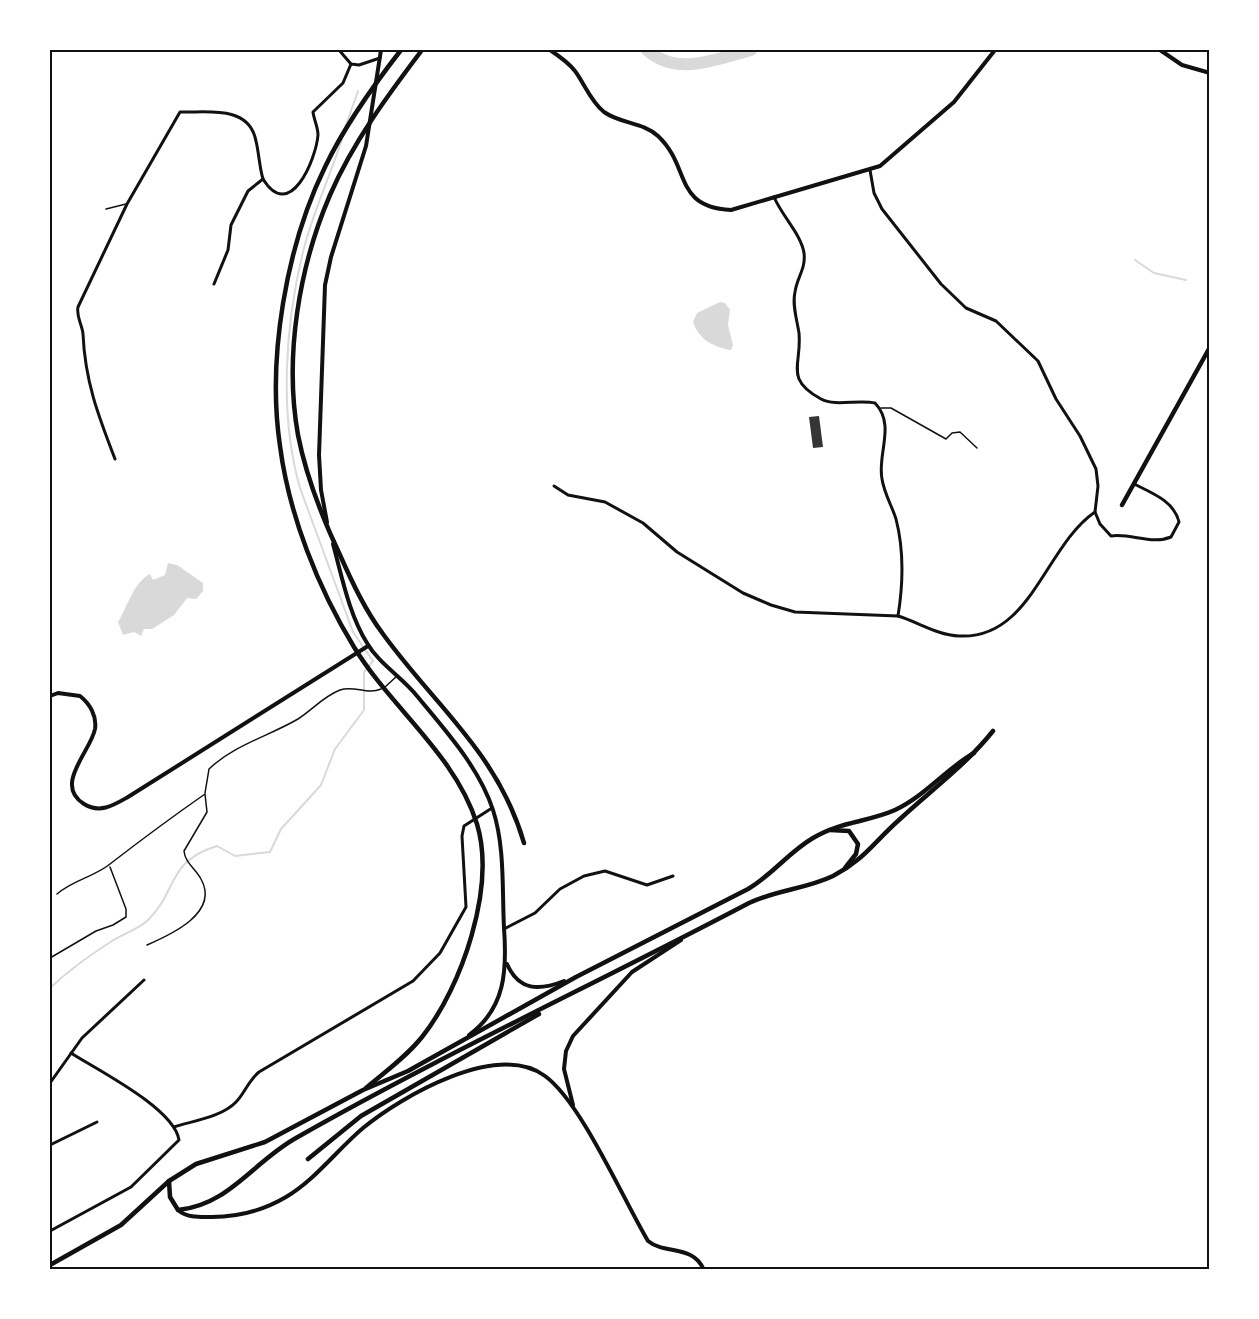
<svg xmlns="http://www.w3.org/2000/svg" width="1259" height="1319" font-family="'Golos Text',sans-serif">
<rect width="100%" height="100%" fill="#fff"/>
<g fill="#d9d9d9">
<path d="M 720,302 L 725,303 L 730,310 L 728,325 L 733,345 L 731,350 C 714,347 699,340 693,322 L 697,313 Z"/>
<path d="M 168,563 L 177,565 L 203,583 L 203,591 L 196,599 L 187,598 L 174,615 L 152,629 L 144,629 L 141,636 L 134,632 L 123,635 L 118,622 C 128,606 133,583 150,574 L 153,580 L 165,575 Z"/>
</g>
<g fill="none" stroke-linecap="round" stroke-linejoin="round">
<g stroke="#d9d9d9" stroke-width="2">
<path d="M 346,125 L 358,91"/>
<path d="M 1135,260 L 1154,273 L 1186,280"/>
<path d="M 50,988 C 69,970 90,955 112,941 C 123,934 139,929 148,920 C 179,889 166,862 217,846 L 235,856 L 270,852 L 281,829 L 321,785 L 335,749 L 364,710 L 364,672 L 373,661 L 353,632 L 300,488 C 279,415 285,325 303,252 C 312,214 330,177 342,139"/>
</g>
<path stroke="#d9d9d9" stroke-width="12" d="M 647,50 C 677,77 717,59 751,50"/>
</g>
<path fill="#353535" d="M 819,416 L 823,447 L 813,448 L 809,417 Z"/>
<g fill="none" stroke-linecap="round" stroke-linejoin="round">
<g stroke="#111" stroke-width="1.5">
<path d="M 106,209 L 126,204"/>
<path d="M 881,408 L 891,408 L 946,439 L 952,433 L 960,432 L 977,448"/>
<path d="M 385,687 L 397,676"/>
<path d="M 205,793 L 209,769 C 234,745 269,736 298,719 C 312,710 324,696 340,690 C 354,685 367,695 381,689"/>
<path d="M 57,894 C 73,880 94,877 110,864 C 141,840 172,817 205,794 L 207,812 L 184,851 C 185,863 196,869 201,879 C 220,913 170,935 147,945"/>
<path d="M 50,958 L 96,931 L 113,925 L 126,917 L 126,909 L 110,867"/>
</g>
<g stroke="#111" stroke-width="3">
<path d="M 339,50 L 351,64 L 359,65 L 380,58"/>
<path d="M 870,170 L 874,193 L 882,209 L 941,284 L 966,308 L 996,321 L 1038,361 L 1056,399 L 1080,436 L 1096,469 L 1098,486 L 1095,512 L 1100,524 L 1111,536 C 1131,533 1152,545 1171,537 L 1179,522 C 1174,501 1152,493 1134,484"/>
<path d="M 263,179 C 290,223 316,159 318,135 C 318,127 314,120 313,112 L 343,83 L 351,64"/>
<path d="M 774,197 C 782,216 801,234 804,253 C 806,269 797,277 795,292 C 792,305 797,320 799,333 C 802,365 784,379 821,399 C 836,407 858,399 875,403 C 896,425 877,454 882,479 C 884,493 892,506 896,519 C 904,550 903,585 898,616 C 918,622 937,635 959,636 C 1031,640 1045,546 1095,512"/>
<path d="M 115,459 C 98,415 85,381 83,334 C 82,324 76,317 78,307 L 127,204 L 180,112 C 206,113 246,105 255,137 C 259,151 259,166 263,179 L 248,191 L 231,225 L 228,250 L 214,284"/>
<path d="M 554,486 L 568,495 L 605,502 L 643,523 L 677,552 L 743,593 L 771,605 L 795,612 L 898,616"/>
<path d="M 504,929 L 535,913 L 560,889 L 584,876 L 605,871 L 647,885 L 673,876"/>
<path d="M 50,1083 L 82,1038 L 144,980"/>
<path d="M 174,1127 C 192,1121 222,1117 236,1102 C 245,1093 248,1081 259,1072 L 413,981 L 440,953 L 466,907 L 462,836 L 464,826 L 492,808"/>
<path d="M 50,1145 L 97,1122"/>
<path d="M 50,1231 L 131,1187 L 179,1140 C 174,1108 97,1070 71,1053"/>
</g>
<g stroke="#111" stroke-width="4">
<path d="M 550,50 C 559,56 568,62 575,71 C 584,83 591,102 604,112 C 621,124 643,122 658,136 C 691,167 673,207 731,210 L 880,166 L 954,102 L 995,50"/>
<path d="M 1160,50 L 1182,65 L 1210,73"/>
<path d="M 50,696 L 58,693 L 80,696 C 90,704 97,716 95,729 C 91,751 53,785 84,804 C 100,814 114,805 128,797 L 368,646"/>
<path d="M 573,1105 L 564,1069 L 566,1051 L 573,1036 L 632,972 L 681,940"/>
<path d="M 178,1210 C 187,1218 200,1217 212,1217 C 237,1217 264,1210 286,1197 C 316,1179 337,1150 363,1128 C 402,1096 497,1041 545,1076 C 581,1102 623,1199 648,1241 C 665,1255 693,1244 704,1270"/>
</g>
<g stroke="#111" stroke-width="4">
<path d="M 327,522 L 321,490 L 319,455 L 325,285 L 331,257 L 366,146 L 381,50"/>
<path d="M 333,544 C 342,577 349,614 367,643 C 379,664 402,677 417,696 C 445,730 479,767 493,810 C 505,847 502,889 504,928 C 507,969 506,1008 469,1035"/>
<path d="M 507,964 C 519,991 539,991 564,981"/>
</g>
<g stroke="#111" stroke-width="4.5">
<path d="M 422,50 C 388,95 353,142 330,195 C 299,267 284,357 298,435 C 306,476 322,517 340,555 C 352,582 365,610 383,634 C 435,706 498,753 524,843"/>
<path d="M 366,1088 C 385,1072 406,1057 422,1037 C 462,987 496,887 477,824 C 455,754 391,708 354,647 C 318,588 289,515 280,446 C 267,358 286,247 325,167 C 345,125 373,86 401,50"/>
</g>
<g stroke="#111" stroke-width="4.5">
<path d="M 1122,505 L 1210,347"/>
<path d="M 830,830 L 849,831 L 858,844 L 856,854 L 845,868"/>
<path d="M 308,1159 L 361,1116 L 539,1014"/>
<path d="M 169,1181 L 170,1197 L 178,1210 C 229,1205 253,1162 296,1138 C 444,1054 599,982 749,903 C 776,890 806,889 833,876 C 864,860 874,842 899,820 C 931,790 965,766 993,731"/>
<path d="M 50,1265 L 121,1225 L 169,1181 L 196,1164 L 265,1142 L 363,1090 L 408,1071 L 576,977 L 748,889 C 772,875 789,852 813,838 C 839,822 868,822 895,810 C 925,796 946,769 974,753"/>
</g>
</g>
<rect width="1259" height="1319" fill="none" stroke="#ffffff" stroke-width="102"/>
<rect x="51" y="51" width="1157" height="1217" fill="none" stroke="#111" stroke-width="2"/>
</svg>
